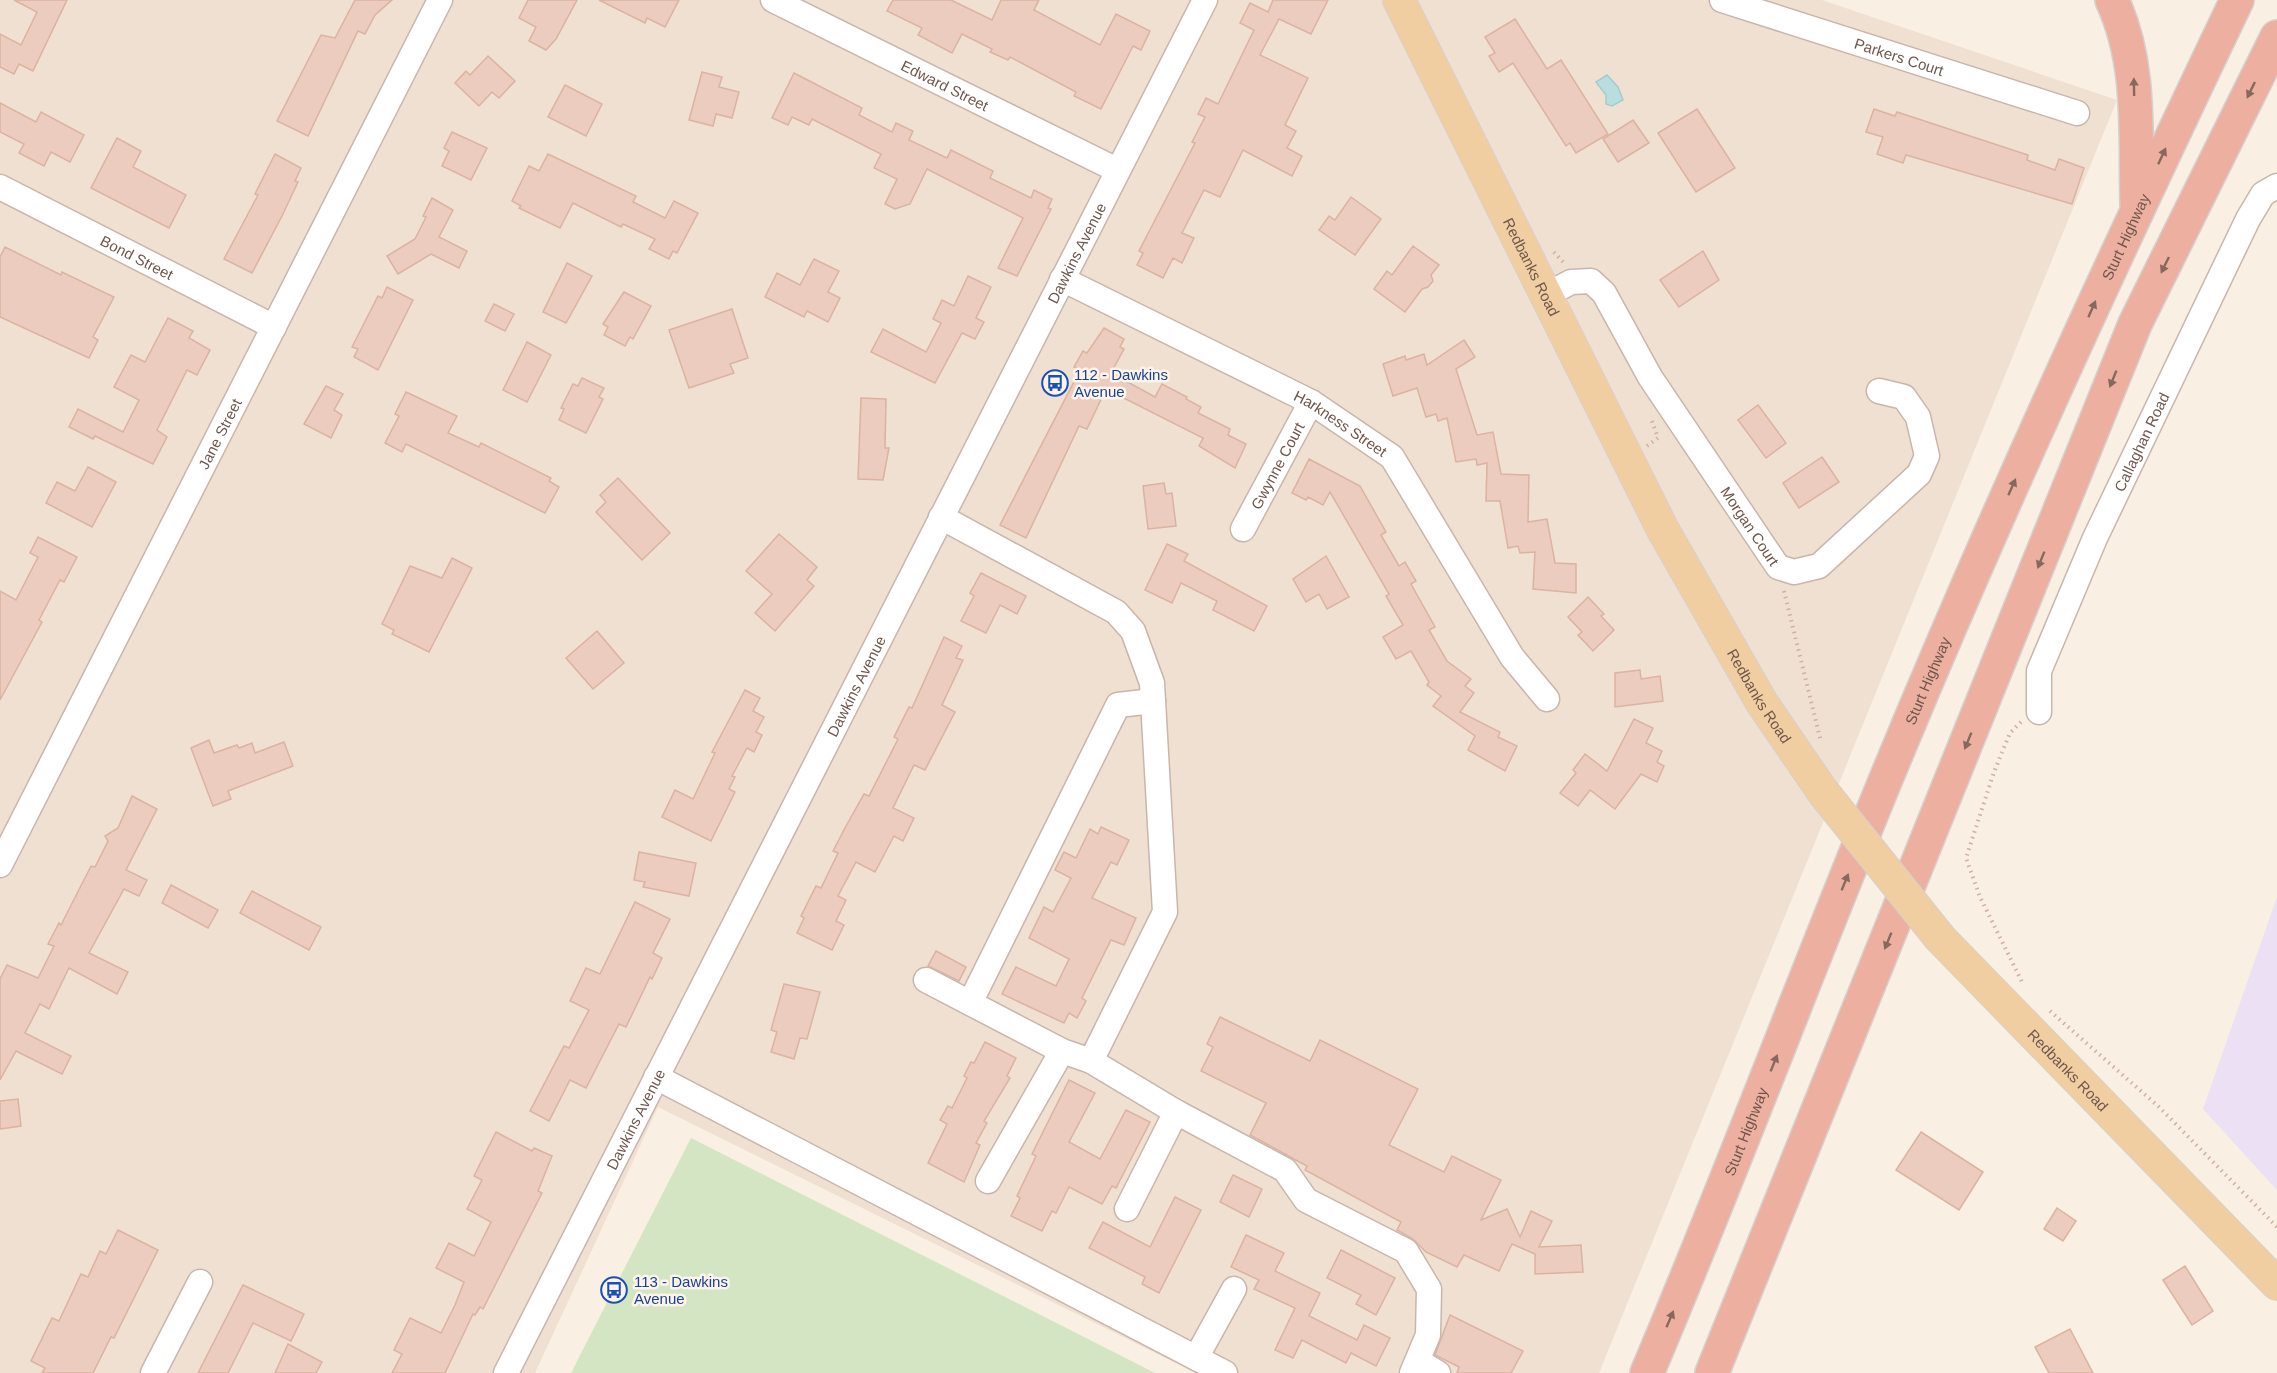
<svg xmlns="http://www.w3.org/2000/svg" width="2277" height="1373" font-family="Arial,sans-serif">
<rect width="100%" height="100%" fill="#f9efe3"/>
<path fill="#f0e0d2" d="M 0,0 L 1822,0 L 2117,100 L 1599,1373 L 1196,1373 L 658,1107 L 535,1373 L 0,1373 Z"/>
<path fill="#ece0f5" d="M 2277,897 L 2277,1190 L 2203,1109 Z"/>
<path fill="#d3e5c3" d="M 691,1138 L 1155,1373 L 1156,1373 L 571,1373 Z"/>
<path fill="#badde0" stroke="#a1cdd1" stroke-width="1.5" d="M 1607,75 L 1618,87 L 1623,100 L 1612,106 L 1606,104 L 1606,95 L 1596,82 Z"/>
<g fill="#ebccbe" stroke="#dcb2a0" stroke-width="1.5">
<path d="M 14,0 L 67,0 L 33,71 L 19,64 L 14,74 L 0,67 L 0,34 L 21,45 L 37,12 Z"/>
<path d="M 355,0 L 392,0 L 375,15 L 365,34 L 358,31 L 308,136 L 277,121 L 321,35 L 335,38 Z"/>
<path d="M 528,0 L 577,0 L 556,39 L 546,50 L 529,41 L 536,27 L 519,18 Z"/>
<path d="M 599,0 L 679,0 L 665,27 L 647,18 L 645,23 Z"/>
<path d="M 893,0 L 951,0 L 992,20 L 1001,0 L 1039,0 L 1034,10 L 1100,45 L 1116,14 L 1150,31 L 1141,50 L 1133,46 L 1101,109 L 1074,96 L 1076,92 L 1010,57 L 1008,60 L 990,52 L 992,49 L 962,34 L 952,53 L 918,35 L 922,28 L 887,11 Z"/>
<path d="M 1273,0 L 1328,0 L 1311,34 L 1279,19 L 1260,55 L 1308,78 L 1285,125 L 1296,131 L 1287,148 L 1302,156 L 1292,176 L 1243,150 L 1220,197 L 1204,190 L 1182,233 L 1194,238 L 1182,263 L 1173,258 L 1163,278 L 1137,265 L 1143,253 L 1139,251 L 1195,143 L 1192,142 L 1205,117 L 1198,114 L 1206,98 L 1218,104 L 1254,30 L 1240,23 L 1250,3 L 1268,12 Z"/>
<path d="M 1515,19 L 1547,69 L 1561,60 L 1608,134 L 1576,153 L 1570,143 L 1566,146 L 1513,63 L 1499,72 L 1489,56 L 1495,53 L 1485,37 Z"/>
<path d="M 488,56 L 515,81 L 499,98 L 492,92 L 479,106 L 455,83 L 466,71 L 470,75 Z"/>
<path d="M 702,72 L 722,77 L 719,87 L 739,92 L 732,118 L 716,114 L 713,126 L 689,120 Z"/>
<path d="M 794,73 L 862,108 L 859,115 L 892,132 L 896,123 L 913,131 L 909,140 L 947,158 L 951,150 L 993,171 L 990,178 L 1031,198 L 1034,190 L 1052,199 L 1048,208 L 1051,209 L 1017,276 L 998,268 L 1023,218 L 927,169 L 910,204 L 895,209 L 885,204 L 897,179 L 874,168 L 881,154 L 812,119 L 809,125 L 792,117 L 788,125 L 772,118 Z"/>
<path d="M 565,85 L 602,104 L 586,136 L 548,117 Z"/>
<path d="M 0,103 L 36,122 L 41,112 L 84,135 L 70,162 L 51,152 L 44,166 L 19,153 L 24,144 L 0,132 Z"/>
<path d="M 1697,109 L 1735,168 L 1696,192 L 1658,133 Z"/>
<path d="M 1874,109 L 1895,116 L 1897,112 L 2028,155 L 2027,160 L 2055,170 L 2059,159 L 2084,168 L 2072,204 L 1906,155 L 1903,163 L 1877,154 L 1883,137 L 1866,132 Z"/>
<path d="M 1633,120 L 1649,143 L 1618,162 L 1603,139 Z"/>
<path d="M 452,132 L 487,148 L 471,180 L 442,166 L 449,151 L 444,148 Z"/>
<path d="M 117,138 L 141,151 L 133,167 L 186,195 L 169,228 L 91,188 Z"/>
<path d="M 275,154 L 301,168 L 295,181 L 298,182 L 282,216 L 252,273 L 224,259 L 258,195 L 255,194 Z"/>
<path d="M 548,154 L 636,196 L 633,202 L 665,218 L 674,201 L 698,213 L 677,253 L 673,251 L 669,259 L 649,249 L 655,239 L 623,224 L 621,227 L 573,203 L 560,228 L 519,208 L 521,206 L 512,201 L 529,166 L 539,171 Z"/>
<path d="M 1351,197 L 1381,219 L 1355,255 L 1319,230 L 1329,216 L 1335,220 Z"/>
<path d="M 432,198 L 453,210 L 439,237 L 467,251 L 459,268 L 431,254 L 398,274 L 387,256 L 415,239 L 426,217 L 423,216 Z"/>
<path d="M 1413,246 L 1439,265 L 1431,275 L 1433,281 L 1428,287 L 1422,289 L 1405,312 L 1374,289 L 1387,271 L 1392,275 Z"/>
<path d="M 5,247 L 61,275 L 62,272 L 114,297 L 93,337 L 98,340 L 89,358 L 0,317 L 0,257 Z"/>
<path d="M 1703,251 L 1719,280 L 1679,307 L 1660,280 Z"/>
<path d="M 814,259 L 839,271 L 828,292 L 840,298 L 828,322 L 807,311 L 804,317 L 765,297 L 777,273 L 800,285 Z"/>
<path d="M 567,263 L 592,276 L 566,323 L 543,312 Z"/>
<path d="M 968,276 L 991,287 L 976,318 L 984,322 L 975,339 L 962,333 L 935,383 L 871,352 L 883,329 L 926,352 L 941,323 L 933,319 L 942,300 L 954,306 Z"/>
<path d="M 387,287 L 413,300 L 378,370 L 354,357 L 358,349 L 352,347 L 378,296 L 382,298 Z"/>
<path d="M 624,292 L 651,306 L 633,339 L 630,337 L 625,346 L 604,335 L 608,327 L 603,324 Z"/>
<path d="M 494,304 L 514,314 L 505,331 L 485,321 Z"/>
<path d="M 732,309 L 748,358 L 730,364 L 734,373 L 689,388 L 669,330 Z"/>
<path d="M 168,318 L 193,331 L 189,338 L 210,350 L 197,375 L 187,370 L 157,430 L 167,437 L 153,464 L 95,436 L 93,439 L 69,427 L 78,409 L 123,432 L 139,400 L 114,387 L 131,355 L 145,362 Z"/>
<path d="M 1104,328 L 1124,339 L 1120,347 L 1124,349 L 1111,373 L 1155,397 L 1162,384 L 1187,397 L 1186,399 L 1201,407 L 1198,413 L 1230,429 L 1228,435 L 1246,444 L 1235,468 L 1199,446 L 1203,438 L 1106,389 L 1087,429 L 1079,426 L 1026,538 L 1000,525 L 1080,370 L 1074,367 L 1083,351 L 1087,353 Z"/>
<path d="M 1464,340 L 1475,357 L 1456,369 L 1477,435 L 1493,432 L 1501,474 L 1529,475 L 1528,522 L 1547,519 L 1555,563 L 1576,564 L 1576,593 L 1533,589 L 1535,552 L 1520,553 L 1518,546 L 1508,548 L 1500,501 L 1486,501 L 1487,463 L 1477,465 L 1476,459 L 1456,462 L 1447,418 L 1438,421 L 1436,414 L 1426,417 L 1417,388 L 1393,396 L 1383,364 L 1405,356 L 1406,360 L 1424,354 L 1427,365 Z"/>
<path d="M 527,342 L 551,355 L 527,402 L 503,390 Z"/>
<path d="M 582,378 L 604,388 L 599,397 L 603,399 L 586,433 L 559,420 L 564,409 L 561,408 L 573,384 L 578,386 Z"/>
<path d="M 326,386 L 343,394 L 334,410 L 342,415 L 331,438 L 304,424 Z"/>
<path d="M 406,392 L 457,416 L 448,433 L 479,447 L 481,443 L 551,478 L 549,481 L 559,487 L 545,513 L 406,444 L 402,452 L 385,443 L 399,416 L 395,414 Z"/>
<path d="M 861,398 L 886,399 L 885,448 L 889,448 L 883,480 L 858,479 Z"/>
<path d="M 1758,405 L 1786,443 L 1766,458 L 1738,420 Z"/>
<path d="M 1822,457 L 1839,482 L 1799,508 L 1783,483 Z"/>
<path d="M 1309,459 L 1360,486 L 1386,532 L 1381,535 L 1399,566 L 1405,562 L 1416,581 L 1411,584 L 1435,627 L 1429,630 L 1447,661 L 1471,679 L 1465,686 L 1474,693 L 1460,712 L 1500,732 L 1498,737 L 1517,746 L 1505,771 L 1468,750 L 1475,736 L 1433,706 L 1441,696 L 1427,685 L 1429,682 L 1411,651 L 1396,659 L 1383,637 L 1403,625 L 1386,596 L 1389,594 L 1330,492 L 1323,505 L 1308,497 L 1306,500 L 1292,493 Z"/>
<path d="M 88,467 L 116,482 L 92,527 L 46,503 L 57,482 L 75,491 Z"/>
<path d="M 618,478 L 670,533 L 642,560 L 596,512 L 606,502 L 600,495 Z"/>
<path d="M 1164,483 L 1166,494 L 1172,493 L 1176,526 L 1148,529 L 1143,486 Z"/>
<path d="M 779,534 L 817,567 L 807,580 L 814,586 L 775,631 L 755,613 L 772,594 L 746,571 Z"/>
<path d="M 38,537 L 77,557 L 64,582 L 60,580 L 39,620 L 42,622 L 0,700 L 0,591 L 16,600 L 38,557 L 30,553 Z"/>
<path d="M 1167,544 L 1188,554 L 1184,561 L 1267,606 L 1254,631 L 1213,610 L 1217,601 L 1181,583 L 1172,603 L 1145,590 Z"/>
<path d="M 1326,556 L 1349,597 L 1327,609 L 1319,594 L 1306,602 L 1293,579 Z"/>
<path d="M 452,558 L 472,568 L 429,652 L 392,634 L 394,630 L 382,624 L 410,566 L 442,578 Z"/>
<path d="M 981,573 L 1026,596 L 1017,614 L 1000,605 L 986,633 L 961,621 L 974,596 L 970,593 Z"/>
<path d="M 1588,597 L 1604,614 L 1601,616 L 1614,630 L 1593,651 L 1578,635 L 1582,632 L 1568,617 Z"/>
<path d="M 597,631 L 624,663 L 593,689 L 566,658 Z"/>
<path d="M 944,637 L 962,646 L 956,658 L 963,660 L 942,705 L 955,712 L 925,770 L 914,765 L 893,808 L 914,818 L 903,841 L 894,836 L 875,872 L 856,862 L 838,896 L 846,900 L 836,921 L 844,925 L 832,950 L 797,933 L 804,918 L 801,916 L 816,886 L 821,888 L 838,853 L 833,851 L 846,826 L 864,794 L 869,796 L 898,739 L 894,737 L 909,707 L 912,708 Z"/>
<path d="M 1640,670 L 1641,679 L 1660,676 L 1663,701 L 1615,707 L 1615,673 Z"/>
<path d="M 745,690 L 760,698 L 753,711 L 764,717 L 756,732 L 762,735 L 754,752 L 747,748 L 732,776 L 735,777 L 729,789 L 735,792 L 711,841 L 662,817 L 675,790 L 693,799 L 715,753 L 712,752 Z"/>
<path d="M 1634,719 L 1653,728 L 1646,743 L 1662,751 L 1657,762 L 1664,766 L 1657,782 L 1641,774 L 1615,809 L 1590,790 L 1578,806 L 1560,793 L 1576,773 L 1573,770 L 1585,754 L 1607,771 Z"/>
<path d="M 209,740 L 214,753 L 237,745 L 239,748 L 252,743 L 255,753 L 284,742 L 293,766 L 228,791 L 231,799 L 213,806 L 191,748 Z"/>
<path d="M 132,796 L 157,809 L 126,870 L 147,880 L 139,896 L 124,889 L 89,953 L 128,972 L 117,994 L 69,968 L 49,1009 L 40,1004 L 25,1033 L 71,1056 L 62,1074 L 16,1051 L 0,1080 L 0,979 L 7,965 L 38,978 L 54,946 L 48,944 L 59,923 L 61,925 L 91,866 L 95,867 L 108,841 L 105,836 L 118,828 Z"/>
<path d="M 1101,827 L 1129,840 L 1117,865 L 1111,862 L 1092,898 L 1136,918 L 1124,945 L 1111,940 L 1082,998 L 1086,1001 L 1077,1018 L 1069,1013 L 1064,1023 L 1002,994 L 1016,967 L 1056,986 L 1069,959 L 1029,938 L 1044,907 L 1053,912 L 1071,878 L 1055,870 L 1064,852 L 1076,858 L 1090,829 L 1098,834 Z"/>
<path d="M 639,852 L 696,863 L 689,896 L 643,887 L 645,882 L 634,880 Z"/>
<path d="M 171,885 L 218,910 L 208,928 L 162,903 Z"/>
<path d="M 252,891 L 321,927 L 309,950 L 240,913 Z"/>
<path d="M 635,902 L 670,919 L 653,953 L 662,958 L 652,979 L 650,977 L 626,1027 L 619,1024 L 586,1088 L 570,1080 L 549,1121 L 530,1111 L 564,1046 L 569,1048 L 589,1010 L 570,1001 L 586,968 L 600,974 Z"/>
<path d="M 936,951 L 966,967 L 959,981 L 928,966 Z"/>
<path d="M 784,984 L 820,992 L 807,1039 L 800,1038 L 794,1059 L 771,1052 L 777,1032 L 771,1030 Z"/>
<path d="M 1220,1017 L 1310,1061 L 1320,1040 L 1418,1089 L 1389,1145 L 1444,1172 L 1452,1156 L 1501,1180 L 1481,1220 L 1507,1209 L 1520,1237 L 1531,1211 L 1552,1221 L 1539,1247 L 1581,1245 L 1583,1272 L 1535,1274 L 1535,1254 L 1512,1244 L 1499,1271 L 1464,1255 L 1457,1267 L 1426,1252 L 1413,1239 L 1397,1230 L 1401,1222 L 1305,1170 L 1307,1166 L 1250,1135 L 1266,1103 L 1201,1071 L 1213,1047 L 1207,1044 Z"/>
<path d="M 985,1042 L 1016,1058 L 1007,1076 L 1010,1078 L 984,1121 L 987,1123 L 976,1143 L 980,1145 L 964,1182 L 928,1163 L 947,1124 L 940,1120 L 948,1106 L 952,1108 L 967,1078 L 964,1076 L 971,1062 L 974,1063 Z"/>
<path d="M 1069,1080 L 1095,1093 L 1069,1142 L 1100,1159 L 1126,1110 L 1150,1122 L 1116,1188 L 1112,1186 L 1102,1204 L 1069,1187 L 1056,1213 L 1052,1211 L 1042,1231 L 1011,1216 L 1020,1198 L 1017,1196 L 1036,1156 L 1032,1154 Z"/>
<path d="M 18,1099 L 21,1126 L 0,1129 L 0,1101 Z"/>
<path d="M 496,1132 L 532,1151 L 534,1148 L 552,1156 L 538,1191 L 542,1193 L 483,1309 L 480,1307 L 475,1315 L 473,1314 L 445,1373 L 392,1373 L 402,1354 L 394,1350 L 410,1318 L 441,1333 L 455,1305 L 464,1282 L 436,1268 L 449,1243 L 474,1256 L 491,1222 L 467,1209 L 482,1180 L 474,1176 Z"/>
<path d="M 1921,1132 L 1983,1172 L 1959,1210 L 1896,1170 Z"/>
<path d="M 1233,1175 L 1262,1189 L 1249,1217 L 1220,1202 Z"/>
<path d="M 1175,1197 L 1201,1210 L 1159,1293 L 1142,1284 L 1145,1277 L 1089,1248 L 1103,1222 L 1150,1247 Z"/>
<path d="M 2057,1208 L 2076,1221 L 2063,1241 L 2044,1229 Z"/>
<path d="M 118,1230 L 158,1250 L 114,1338 L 111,1337 L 93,1373 L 42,1373 L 45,1368 L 31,1361 L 52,1318 L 59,1321 L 81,1274 L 88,1277 L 100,1251 L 106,1254 Z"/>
<path d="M 1246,1235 L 1284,1253 L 1275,1271 L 1320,1293 L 1309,1316 L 1357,1340 L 1364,1325 L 1390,1338 L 1376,1366 L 1351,1353 L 1346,1363 L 1302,1340 L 1293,1358 L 1275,1350 L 1295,1308 L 1254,1289 L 1259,1280 L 1231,1267 Z"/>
<path d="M 1341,1250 L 1395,1278 L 1376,1315 L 1356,1304 L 1361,1295 L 1327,1278 Z"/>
<path d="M 2185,1266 L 2213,1311 L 2192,1325 L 2163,1280 Z"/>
<path d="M 243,1285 L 304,1314 L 291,1341 L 253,1323 L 228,1373 L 198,1373 Z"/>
<path d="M 1450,1315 L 1523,1351 L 1511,1373 L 1457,1373 L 1459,1367 L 1435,1355 Z"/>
<path d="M 2070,1329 L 2093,1373 L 2049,1373 L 2035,1347 Z"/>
<path d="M 288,1344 L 322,1362 L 316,1373 L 275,1373 Z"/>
</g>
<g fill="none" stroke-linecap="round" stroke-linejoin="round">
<g stroke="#c8b6ab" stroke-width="27">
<g id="minor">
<path id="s1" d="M 773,0 L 1117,170"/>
<path id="s2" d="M 1722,0 L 2077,113"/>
<path id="s3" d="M 0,187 L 274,327"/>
<path id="s4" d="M 1062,279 L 1311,402 L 1392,457 L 1512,657 L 1547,699"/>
<path id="s5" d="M 1548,294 L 1571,282 L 1591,281 L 1604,293 L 1650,377 L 1778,567 L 1794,572 L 1819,566 L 1919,474 L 1927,456 L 1918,417 L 1904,397 L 1879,391"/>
<path d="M 941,517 L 1116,612 L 1133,631 L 1152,683 L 1165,912 L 1091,1061"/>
<path id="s6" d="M 1243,529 L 1311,402"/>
<path id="s7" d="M 2039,712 L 2039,671 L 2095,538 L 2248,219 L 2263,194 L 2277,186"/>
<path id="s8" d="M 0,865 L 440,0"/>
<path d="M 926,980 L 1062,1051 L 1091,1061 L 1176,1112 L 1285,1170 L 1306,1200 L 1406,1251 L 1429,1289 L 1428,1335 L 1412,1373"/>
<path d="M 970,1003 L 1118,705 L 1153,701"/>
<path d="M 656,1077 L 1225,1373"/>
<path d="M 988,1181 L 1062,1051"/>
<path d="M 1127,1209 L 1176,1112"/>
<path d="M 1196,1358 L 1234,1289"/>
<path d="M 1418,1361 L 1438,1373"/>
<path d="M 153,1373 L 200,1282"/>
<path id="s9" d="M 506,1373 L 1205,0"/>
</g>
</g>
<g stroke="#d6d0cd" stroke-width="34">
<g id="major">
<path id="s10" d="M 1399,0 L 1663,530 L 1762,703 L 1823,792"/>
<path id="s11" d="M 1940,938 L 2277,1284"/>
</g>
</g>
<g stroke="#d6d0cd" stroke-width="36">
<g id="highway">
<path d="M 2112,0 C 2142,64 2135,135 2137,204"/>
<path id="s12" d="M 1647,1373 C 1731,1175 1806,973 1888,774 C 1996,512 2115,255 2237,0"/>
<path d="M 1712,1373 L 2135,324 L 2277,37"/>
</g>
</g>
<g stroke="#d0b0a1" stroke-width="4" stroke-dasharray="1.5 4.5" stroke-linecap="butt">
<path d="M 1554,252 L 1563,262"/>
<path d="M 1647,446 L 1658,438 L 1652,421"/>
<path d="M 1784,591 L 1821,742"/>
<path d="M 2021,722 L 2010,733 L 1994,772 L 1966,858 L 1980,897 L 2023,984"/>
<path d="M 2050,1011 L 2159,1107 L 2277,1227"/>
</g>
<use href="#minor" stroke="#fff" stroke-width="24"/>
<use href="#major" stroke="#f1cea2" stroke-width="32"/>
<use href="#highway" stroke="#edafa0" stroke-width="33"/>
<g stroke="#d6d0cd" stroke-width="34" stroke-linecap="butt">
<path id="major-bridge" d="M 1823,792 L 1940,938"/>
</g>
<use href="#major-bridge" stroke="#f1cea2" stroke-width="32"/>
</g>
<defs><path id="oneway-solid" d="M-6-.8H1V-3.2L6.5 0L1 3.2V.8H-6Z" transform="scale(1.5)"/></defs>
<g fill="#87685d">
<use href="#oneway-solid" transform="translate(2134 87) rotate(-91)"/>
<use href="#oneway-solid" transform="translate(2251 90) rotate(116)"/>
<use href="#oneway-solid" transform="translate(2162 156) rotate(-65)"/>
<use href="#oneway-solid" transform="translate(2165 265) rotate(116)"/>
<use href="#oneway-solid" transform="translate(2092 309) rotate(-66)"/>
<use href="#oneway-solid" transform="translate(2113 379) rotate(112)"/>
<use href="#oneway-solid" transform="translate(2012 487) rotate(-66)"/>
<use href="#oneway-solid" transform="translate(2041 560) rotate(112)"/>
<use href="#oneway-solid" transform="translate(1968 741) rotate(112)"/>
<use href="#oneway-solid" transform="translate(1845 882) rotate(-68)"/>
<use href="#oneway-solid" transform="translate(1888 941) rotate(112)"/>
<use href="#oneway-solid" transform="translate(1774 1063) rotate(-68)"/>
<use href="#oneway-solid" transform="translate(1670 1319) rotate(-67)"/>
</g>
<defs>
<g id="bus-ring" transform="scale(1.35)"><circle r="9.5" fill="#fdf3e8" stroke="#1a4fb4" stroke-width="1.5"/><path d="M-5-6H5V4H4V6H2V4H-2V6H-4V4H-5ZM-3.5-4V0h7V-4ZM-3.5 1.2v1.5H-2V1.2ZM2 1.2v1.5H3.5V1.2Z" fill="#1a4fb4"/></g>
</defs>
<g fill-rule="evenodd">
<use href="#bus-ring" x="1055" y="383"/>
<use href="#bus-ring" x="614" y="1290"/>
</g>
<g text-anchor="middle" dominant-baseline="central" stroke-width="5" stroke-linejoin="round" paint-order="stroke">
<g font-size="15" fill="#6e564c" stroke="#fdf3e8">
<text stroke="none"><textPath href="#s2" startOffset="186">Parkers Court</textPath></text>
<text stroke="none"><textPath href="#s1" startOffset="192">Edward Street</textPath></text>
<text stroke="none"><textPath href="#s12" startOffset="1233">Sturt Highway</textPath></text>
<text stroke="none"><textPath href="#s9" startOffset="1257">Dawkins Avenue</textPath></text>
<text stroke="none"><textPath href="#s3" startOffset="154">Bond Street</textPath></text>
<text stroke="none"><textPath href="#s10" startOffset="298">Redbanks Road</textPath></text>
<text stroke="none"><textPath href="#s4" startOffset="314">Harkness Street</textPath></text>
<text stroke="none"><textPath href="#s8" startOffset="484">Jane Street</textPath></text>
<text stroke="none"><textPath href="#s7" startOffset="292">Callaghan Road</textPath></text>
<text stroke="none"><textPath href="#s6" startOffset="72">Gwynne Court</textPath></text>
<text stroke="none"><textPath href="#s5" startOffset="339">Morgan Court</textPath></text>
<text stroke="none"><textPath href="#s12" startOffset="747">Sturt Highway</textPath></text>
<text stroke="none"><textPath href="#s9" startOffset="771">Dawkins Avenue</textPath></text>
<text stroke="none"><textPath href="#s10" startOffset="784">Redbanks Road</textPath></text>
<text stroke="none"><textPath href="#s11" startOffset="184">Redbanks Road</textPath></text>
<text stroke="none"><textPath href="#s9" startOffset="285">Dawkins Avenue</textPath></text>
<text stroke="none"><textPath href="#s12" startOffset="261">Sturt Highway</textPath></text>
</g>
<g font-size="15" fill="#164399" stroke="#fdf3e8" text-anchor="start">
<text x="1074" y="374">112 - Dawkins<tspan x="1074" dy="17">Avenue</tspan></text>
<text x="634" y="1281">113 - Dawkins<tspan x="634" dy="17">Avenue</tspan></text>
</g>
</g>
</svg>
